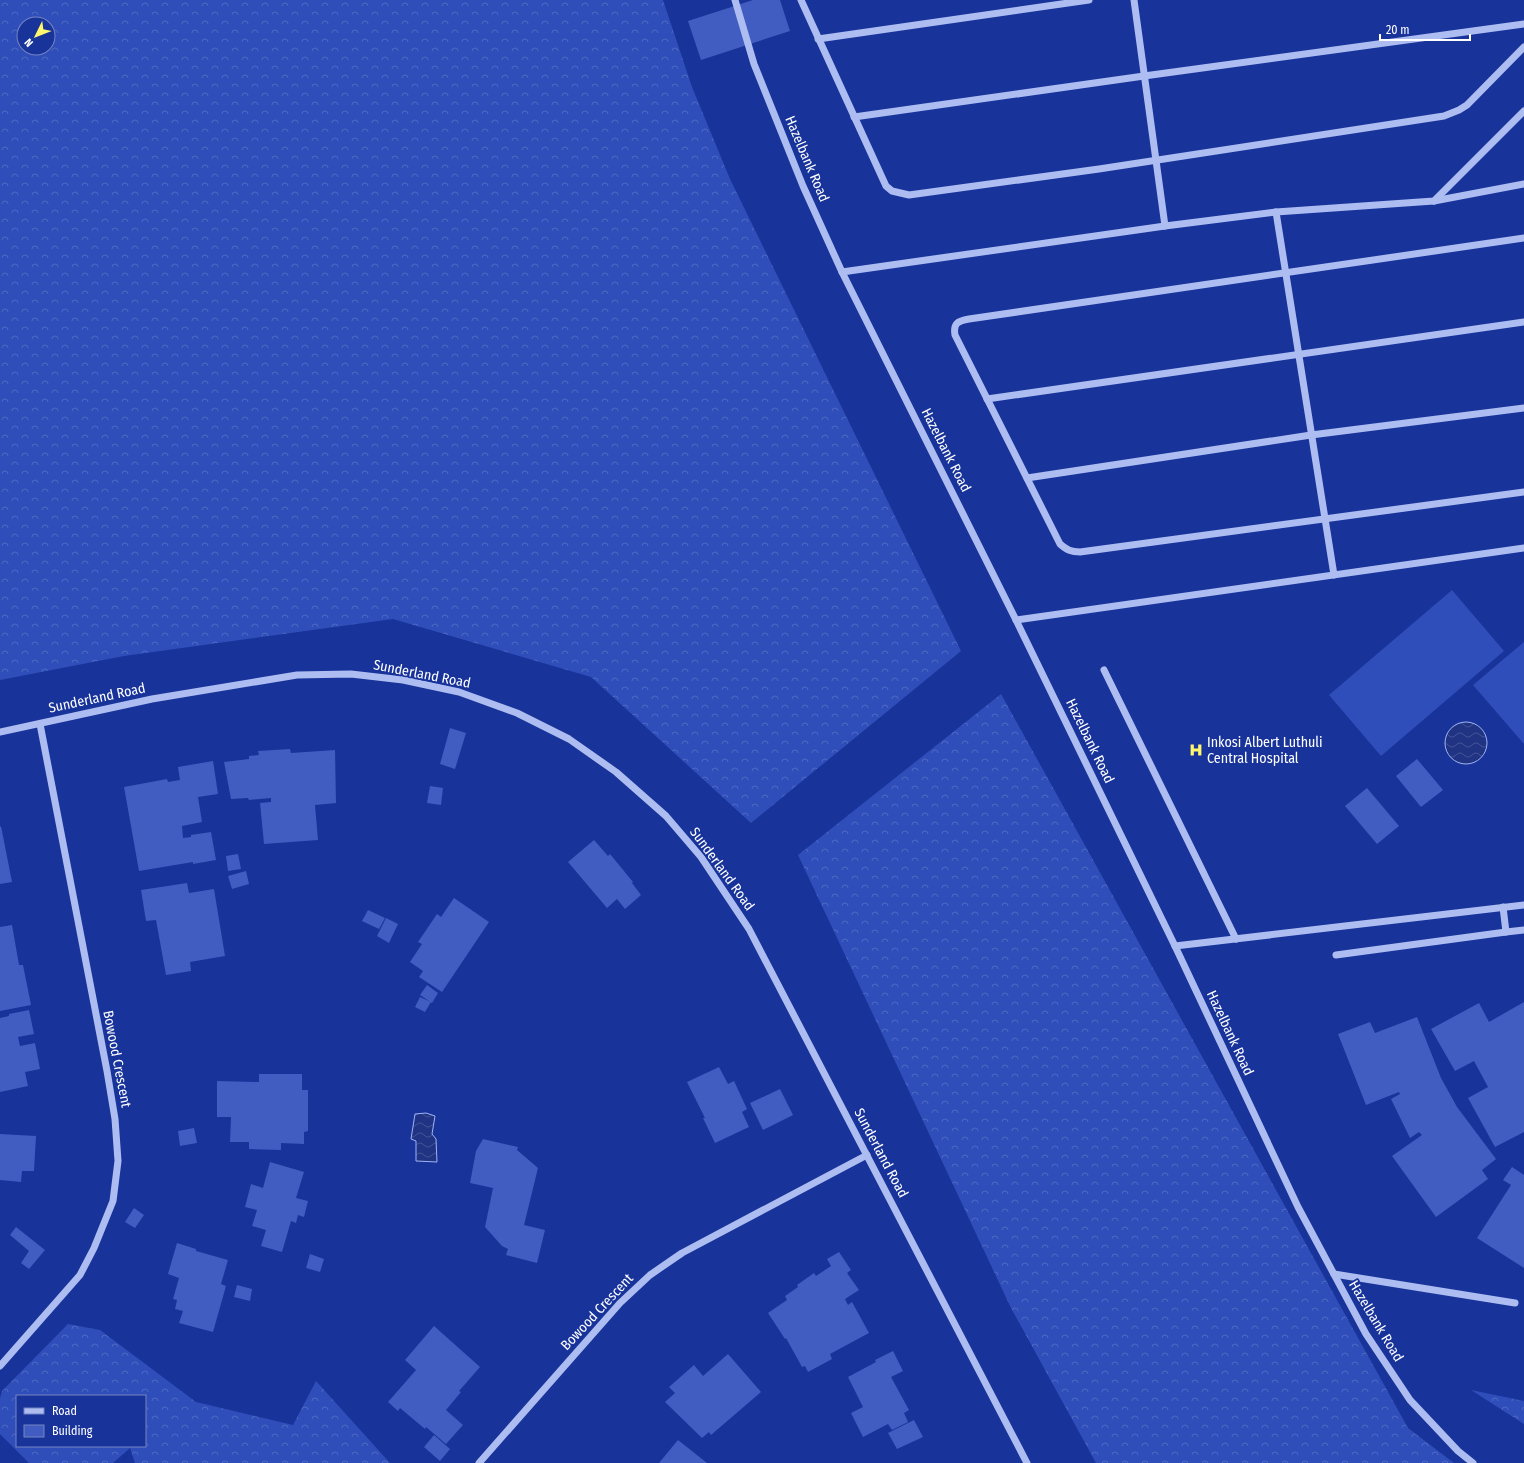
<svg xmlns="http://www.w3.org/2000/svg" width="1524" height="1463" font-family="'Fira Sans Condensed',sans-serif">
<defs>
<pattern id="forest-crowns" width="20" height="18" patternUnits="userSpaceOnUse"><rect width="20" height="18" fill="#2f4eb9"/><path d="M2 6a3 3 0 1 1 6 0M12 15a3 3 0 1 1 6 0" fill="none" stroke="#4e69c4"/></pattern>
<pattern id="water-waves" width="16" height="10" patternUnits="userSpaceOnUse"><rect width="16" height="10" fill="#213484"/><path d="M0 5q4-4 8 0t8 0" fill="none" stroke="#425296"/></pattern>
</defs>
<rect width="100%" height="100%" fill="#18339a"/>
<g fill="url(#forest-crowns)" fill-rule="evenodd">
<path d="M 0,0 L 663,0 L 692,87 L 730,179 L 961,651 L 751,823 L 591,677 L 393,619 L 124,656 L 0,680 ZM 24,24 L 48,24 L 48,48 L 24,48 Z"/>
<path d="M 1001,694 L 1408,1428 L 1454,1463 L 1096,1463 L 1011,1308 L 798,855 Z"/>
<path d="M 68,1324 L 100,1330 L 196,1402 L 293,1425 L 316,1381 L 390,1463 L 135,1463 L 130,1448 L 113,1463 L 29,1463 L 0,1434 L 0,1398 L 2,1391 ZM 17,1396 L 145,1396 L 145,1446 L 17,1446 Z"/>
<path d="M 1471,1390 L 1524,1401 L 1524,1424 Z"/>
</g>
<g fill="#2f4eb9">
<path d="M 1452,590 L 1504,651 L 1381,756 L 1329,695 Z"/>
<path d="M 1524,642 L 1524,744 L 1473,685 Z"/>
</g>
<g fill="url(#water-waves)" stroke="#a0b4f4">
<circle cx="1466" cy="743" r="21"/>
<path d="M 426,1113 L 435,1116 L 432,1134 L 436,1139 L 437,1162 L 416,1161 L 416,1141 L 411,1139 L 415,1114 Z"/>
</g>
<g fill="#415dc1">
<path d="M 753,0 L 780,0 L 790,31 L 701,60 L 688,21 Z"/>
<path d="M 450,728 L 466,733 L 455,769 L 440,764 Z"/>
<path d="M 290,749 L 291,753 L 335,750 L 336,803 L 315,805 L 318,840 L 264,844 L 260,803 L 271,802 L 271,798 L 249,800 L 248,798 L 231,799 L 224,762 L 249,759 L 249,756 L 259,755 L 258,751 Z"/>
<path d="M 1417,759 L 1443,790 L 1421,807 L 1396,776 Z"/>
<path d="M 213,761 L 218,794 L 198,797 L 202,822 L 182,826 L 183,838 L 191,837 L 191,835 L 211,832 L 216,860 L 193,864 L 193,862 L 139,871 L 124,787 L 167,779 L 168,782 L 180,780 L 178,767 Z"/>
<path d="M 430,786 L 443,788 L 441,805 L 427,803 Z"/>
<path d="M 1367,788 L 1399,826 L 1377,844 L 1345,806 Z"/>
<path d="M 1,826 L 12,882 L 0,884 L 0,827 Z"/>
<path d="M 594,840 L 608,856 L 610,854 L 633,882 L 632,883 L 641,895 L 625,909 L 617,899 L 607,908 L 568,862 Z"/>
<path d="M 238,854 L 241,869 L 228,871 L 226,856 Z"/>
<path d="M 246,871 L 249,884 L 232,889 L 228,876 Z"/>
<path d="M 187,883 L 189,893 L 214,889 L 225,956 L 190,962 L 191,971 L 166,975 L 156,920 L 146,921 L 141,890 Z"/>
<path d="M 454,898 L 489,922 L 442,992 L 419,977 L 423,971 L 410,962 L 422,944 L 418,942 L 437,914 L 441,917 Z"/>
<path d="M 368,910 L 385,918 L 379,929 L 362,921 Z"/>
<path d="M 386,918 L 398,924 L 389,943 L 377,936 Z"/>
<path d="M 12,925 L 19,965 L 23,965 L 31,1005 L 0,1011 L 0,927 Z"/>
<path d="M 427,985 L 438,993 L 432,1003 L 420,995 Z"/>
<path d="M 420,997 L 431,1002 L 425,1012 L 415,1007 Z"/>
<path d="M 1524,1002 L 1524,1132 L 1495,1147 L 1468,1098 L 1488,1087 L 1474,1061 L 1455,1071 L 1431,1029 L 1479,1003 L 1489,1022 Z"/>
<path d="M 29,1010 L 34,1034 L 18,1037 L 20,1046 L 35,1043 L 40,1069 L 25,1072 L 28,1086 L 0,1092 L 0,1018 L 9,1016 L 9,1014 Z"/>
<path d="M 1417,1017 L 1441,1078 L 1457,1107 L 1496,1159 L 1482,1170 L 1488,1179 L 1436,1217 L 1392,1156 L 1422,1135 L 1419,1132 L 1410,1138 L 1391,1099 L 1400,1094 L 1399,1092 L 1366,1105 L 1338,1034 L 1370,1022 L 1375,1033 Z"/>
<path d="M 719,1067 L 728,1084 L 734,1081 L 747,1109 L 742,1112 L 749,1127 L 715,1143 L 703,1118 L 705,1118 L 687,1082 Z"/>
<path d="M 259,1074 L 302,1074 L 302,1090 L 308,1090 L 308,1131 L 304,1132 L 304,1144 L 281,1143 L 281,1150 L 249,1149 L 249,1142 L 230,1142 L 231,1117 L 217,1117 L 217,1081 L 259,1082 Z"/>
<path d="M 780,1089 L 793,1115 L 763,1130 L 750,1103 Z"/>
<path d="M 194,1128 L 197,1143 L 180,1146 L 178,1131 Z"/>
<path d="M 0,1134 L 36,1136 L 34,1171 L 22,1171 L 21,1182 L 0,1180 Z"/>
<path d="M 483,1139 L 518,1147 L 517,1150 L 538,1168 L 524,1225 L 545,1230 L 537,1263 L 506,1255 L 508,1249 L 502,1246 L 485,1227 L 493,1188 L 470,1183 L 476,1151 Z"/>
<path d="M 270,1162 L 304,1172 L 296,1198 L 308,1201 L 304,1217 L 298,1215 L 296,1223 L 291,1221 L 282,1252 L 261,1246 L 266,1230 L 252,1226 L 257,1210 L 245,1207 L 251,1184 L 263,1188 Z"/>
<path d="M 1512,1167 L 1524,1175 L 1524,1268 L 1477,1238 L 1511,1185 L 1503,1180 Z"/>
<path d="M 134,1208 L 144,1215 L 135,1228 L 125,1222 Z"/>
<path d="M 16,1227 L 45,1250 L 29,1269 L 21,1263 L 29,1251 L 10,1235 Z"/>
<path d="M 177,1243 L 196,1249 L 196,1251 L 228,1260 L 221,1284 L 226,1286 L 213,1332 L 179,1323 L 183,1311 L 175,1309 L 177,1300 L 173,1299 L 179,1278 L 168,1274 Z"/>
<path d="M 839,1252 L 851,1270 L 847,1273 L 859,1290 L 845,1299 L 848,1305 L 852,1302 L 869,1333 L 830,1354 L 832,1359 L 808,1372 L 805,1366 L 802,1367 L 786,1338 L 785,1339 L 768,1313 L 787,1300 L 785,1296 L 798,1287 L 797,1285 L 814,1273 L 816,1276 L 831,1266 L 827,1259 Z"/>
<path d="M 310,1254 L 324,1259 L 320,1272 L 306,1268 Z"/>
<path d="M 237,1285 L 252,1289 L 250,1301 L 234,1297 Z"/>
<path d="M 434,1326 L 480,1367 L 459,1391 L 461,1392 L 446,1410 L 463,1425 L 446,1444 L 426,1427 L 425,1429 L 400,1408 L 398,1411 L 388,1402 L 416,1370 L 405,1360 Z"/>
<path d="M 893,1351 L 903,1371 L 891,1377 L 909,1410 L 904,1413 L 908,1422 L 892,1430 L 888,1424 L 863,1437 L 851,1413 L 863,1407 L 848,1377 L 876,1362 L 875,1360 Z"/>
<path d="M 728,1354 L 761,1392 L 711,1435 L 709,1432 L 702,1438 L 665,1402 L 675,1393 L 669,1387 L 694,1365 L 703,1376 Z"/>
<path d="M 914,1420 L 923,1437 L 897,1449 L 888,1433 Z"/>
<path d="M 434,1435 L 450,1449 L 440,1461 L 424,1447 Z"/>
<path d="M 678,1440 L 707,1463 L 659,1463 Z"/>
</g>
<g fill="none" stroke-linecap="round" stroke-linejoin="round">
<g stroke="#adbdf1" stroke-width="7">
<path d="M 735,0 L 754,64 L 803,186 L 842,272 L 1016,620 L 1175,946 L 1298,1207 L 1366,1334 L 1410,1400 L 1458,1451 L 1473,1463"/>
<path d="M 801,0 L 886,186 L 892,191 L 909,195 L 1099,169 L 1444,116 L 1459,110 L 1467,105 L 1524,47"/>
<path d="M 1134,0 L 1165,226"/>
<path d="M 818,39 L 1089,0"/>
<path d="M 854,117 L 1144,76 L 1524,24"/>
<path d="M 1434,201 L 1524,111"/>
<path d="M 1276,212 L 1334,575"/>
<path d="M 1524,238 L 969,319 C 958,321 953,323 955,335 L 1060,544 C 1067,550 1071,552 1080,552 L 1524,492"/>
<path d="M 842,272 L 1165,226 L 1276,212 L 1434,201 L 1524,184"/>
<path d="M 987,399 L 1524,322"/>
<path d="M 1027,478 L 1311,435 L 1524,408"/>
<path d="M 1016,620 L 1524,548"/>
<path d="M 1104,670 L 1236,939"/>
<path d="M 0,732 L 152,699 L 297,675 L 351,674 L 403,680 L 459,692 L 517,713 L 569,739 L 616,772 L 666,816 L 701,857 L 749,929 L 1027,1463"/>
<path d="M 1506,932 L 1524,930"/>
<path d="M 1175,946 L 1524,905"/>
<path d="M 1336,955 L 1506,932 L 1503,907"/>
<path d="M 1334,1274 L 1515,1303"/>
<path d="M 0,1366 L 80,1275 L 94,1248 L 113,1201 L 118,1161 L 115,1119 L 107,1071 L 40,724"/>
<path d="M 479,1463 L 620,1303 L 650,1275 L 682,1253 L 867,1155"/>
</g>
</g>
<defs>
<g id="hospital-bare" transform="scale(1.08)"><path d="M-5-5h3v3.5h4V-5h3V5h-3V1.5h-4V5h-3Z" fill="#fff66e" stroke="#18339a" stroke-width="2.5" paint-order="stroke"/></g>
</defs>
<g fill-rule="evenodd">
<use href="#hospital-bare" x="1196" y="750"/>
</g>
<g text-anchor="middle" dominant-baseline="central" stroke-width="3.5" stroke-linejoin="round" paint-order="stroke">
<g font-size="14" fill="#fff" stroke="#18339a">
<text transform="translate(807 159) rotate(67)">Hazelbank Road</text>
<text transform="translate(946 450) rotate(63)">Hazelbank Road</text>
<text transform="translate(422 674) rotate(11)">Sunderland Road</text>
<text transform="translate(97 698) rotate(-12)">Sunderland Road</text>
<text transform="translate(1090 741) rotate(64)">Hazelbank Road</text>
<text transform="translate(722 869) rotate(54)">Sunderland Road</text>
<text transform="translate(1230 1033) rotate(65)">Hazelbank Road</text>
<text transform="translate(117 1059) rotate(79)">Bowood Crescent</text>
<text transform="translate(881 1153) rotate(62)">Sunderland Road</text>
<text transform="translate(597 1312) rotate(-47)">Bowood Crescent</text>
<text transform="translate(1376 1321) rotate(59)">Hazelbank Road</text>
</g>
<g font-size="14" fill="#fff" stroke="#18339a" text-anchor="start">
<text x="1207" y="742">Inkosi Albert Luthuli<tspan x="1207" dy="16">Central Hospital</tspan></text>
</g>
</g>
<rect x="16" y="1395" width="130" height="52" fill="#18339a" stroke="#7485c2"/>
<rect x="24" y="1408" width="20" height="6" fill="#adbdf1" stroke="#7485c2"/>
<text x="52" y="1415" font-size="12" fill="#ffffff">Road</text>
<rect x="24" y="1425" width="20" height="12" fill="#415dc1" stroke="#7485c2"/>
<text x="52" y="1435" font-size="12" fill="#ffffff">Building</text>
<g transform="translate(36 36) rotate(227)"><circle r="19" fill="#18339a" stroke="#7485c2"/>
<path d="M0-3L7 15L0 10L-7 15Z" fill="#fff66e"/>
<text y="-6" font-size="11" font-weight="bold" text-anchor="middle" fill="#ffffff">N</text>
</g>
<path d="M1380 34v6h90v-6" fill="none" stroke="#ffffff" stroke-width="2"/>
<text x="1386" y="34" font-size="12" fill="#ffffff" stroke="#18339a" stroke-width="3" paint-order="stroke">20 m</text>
</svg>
